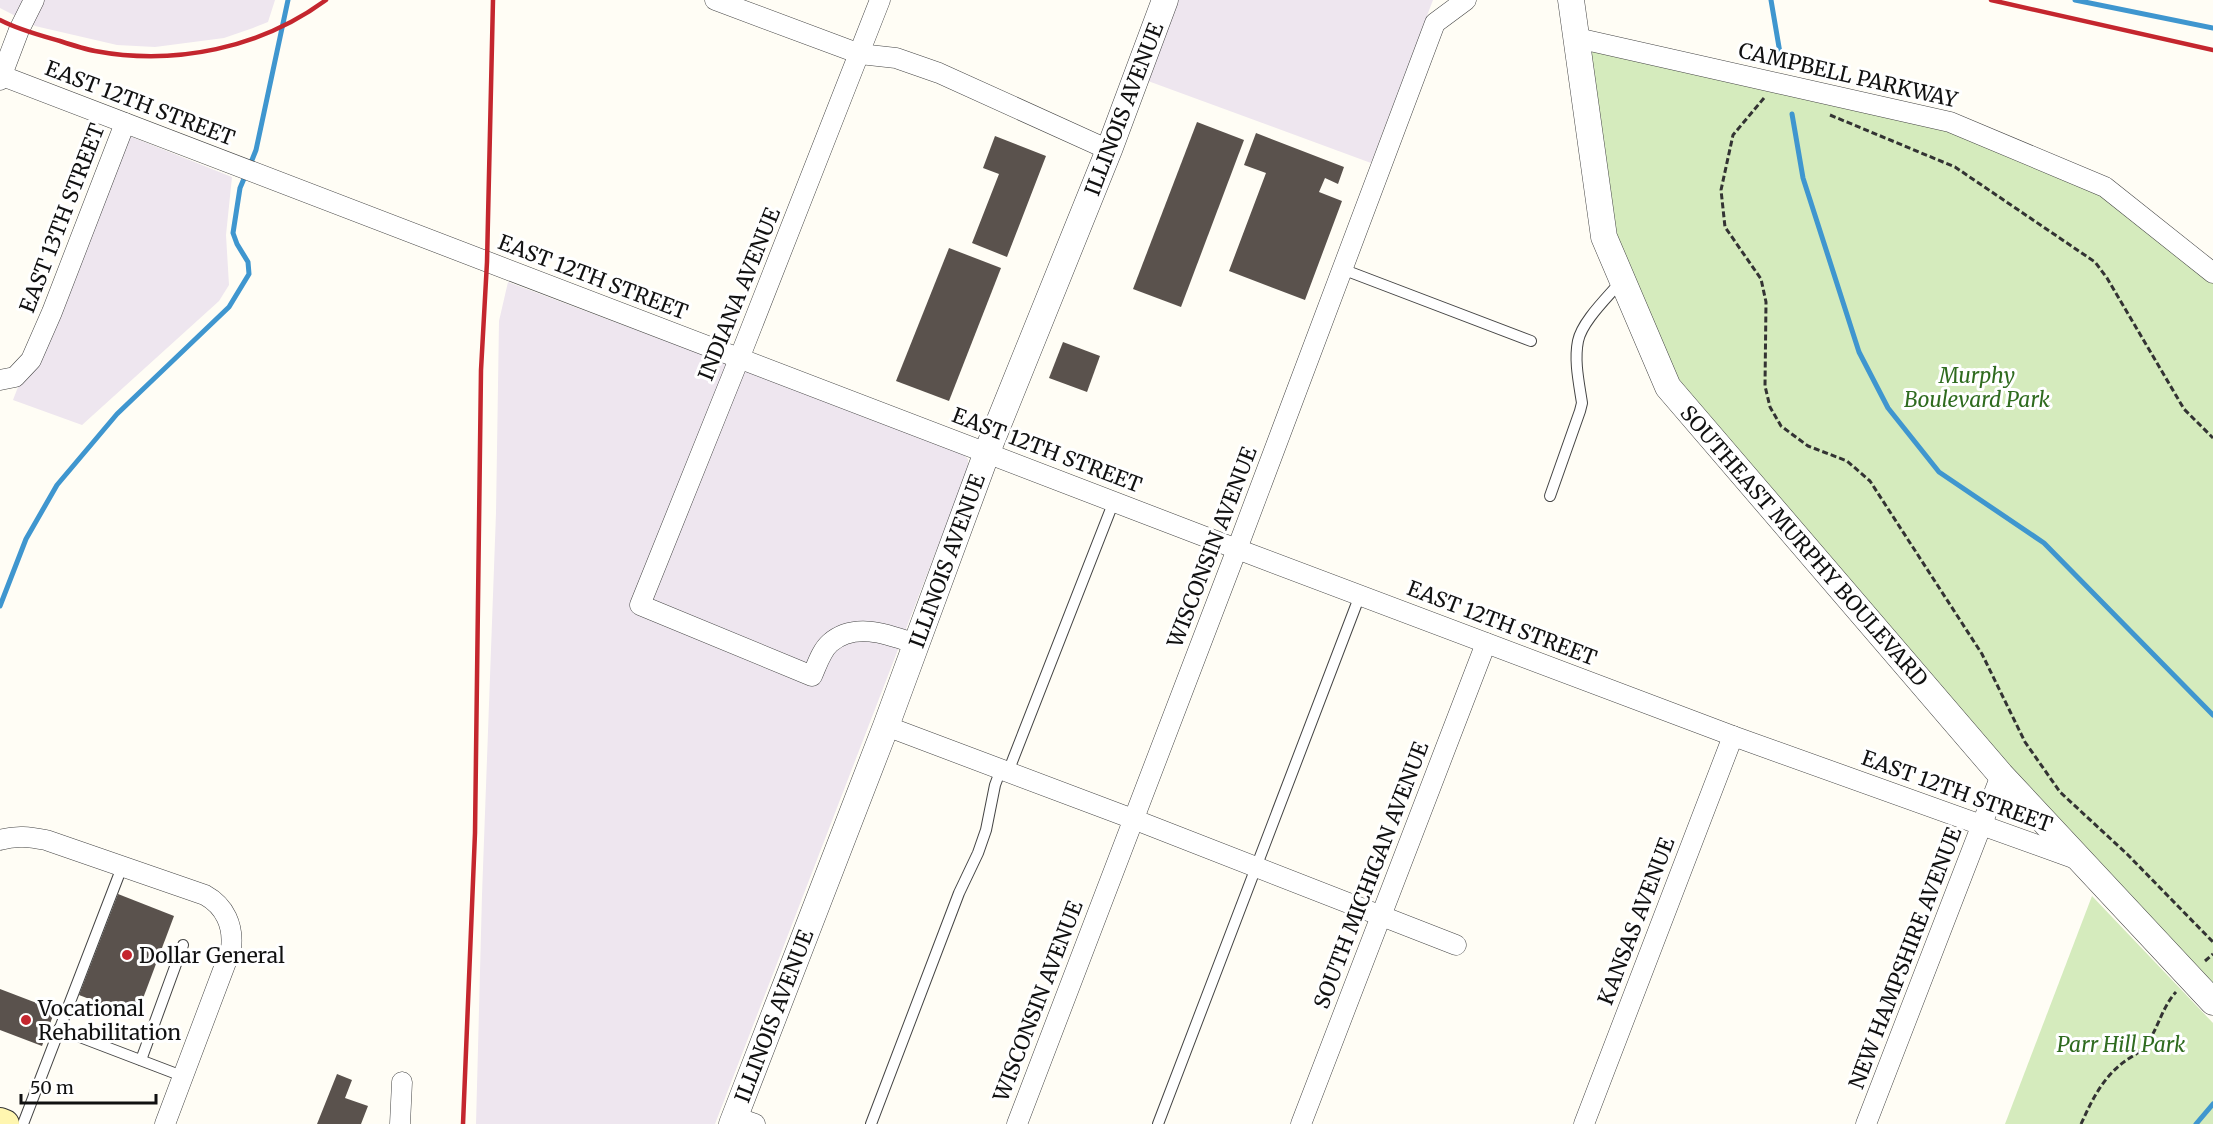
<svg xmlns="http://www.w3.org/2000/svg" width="2213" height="1124" font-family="Merriweather,serif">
<rect width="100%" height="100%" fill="#fffdf5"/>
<g fill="#eee6ef">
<path d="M 0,0 L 275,0 L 268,22 L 253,28 L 224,38 L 155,47 L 117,45 L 35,26 L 0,8 Z"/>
<path d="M 1178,0 L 1433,0 L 1371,163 L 1148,81 Z"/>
<path d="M 117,131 L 232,177 L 226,235 L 229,285 L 219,301 L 82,425 L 13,400 Z"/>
<path d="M 508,282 L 961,452 L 968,459 L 968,468 L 715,1124 L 476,1124 L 482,895 L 496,513 L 499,321 Z"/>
</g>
<g fill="#d5ebbd">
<path d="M 1577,38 L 1950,122 L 2105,187 L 2213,273 L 2213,1002 L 1668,387 L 1604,237 Z"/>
<path d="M 2092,896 L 2213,1023 L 2213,1124 L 2005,1124 Z"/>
</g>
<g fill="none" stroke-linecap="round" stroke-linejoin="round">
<g stroke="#3f96cf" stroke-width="5">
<path d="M 1771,0 L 1780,53"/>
<path d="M 2075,0 L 2213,28"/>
<path d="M 1792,114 L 1803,178 L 1859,352 L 1888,408 L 1939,472 L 2044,543 L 2213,715"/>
<path d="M 250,165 L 256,150 L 288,0"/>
<path d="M 0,606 L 26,539 L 57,485 L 117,414 L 229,307 L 249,274 L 248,262 L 237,244 L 233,233 L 240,188 L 246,174"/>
<path d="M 2196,1124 L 2213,1104"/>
</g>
</g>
<g fill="#5a524d">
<path d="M 1197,122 L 1244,140 L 1181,307 L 1133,289 Z"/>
<path d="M 1256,133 L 1344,167 L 1338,184 L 1325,178 L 1319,192 L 1342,201 L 1305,300 L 1229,271 L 1266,173 L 1244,165 Z"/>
<path d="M 995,136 L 1046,156 L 1007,257 L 972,243 L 999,174 L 983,168 Z"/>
<path d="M 949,248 L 1001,268 L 949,401 L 896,381 Z"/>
<path d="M 1063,342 L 1100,356 L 1087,392 L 1049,378 Z"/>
<path d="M 118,894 L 174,916 L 136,1017 L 79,995 Z"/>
<path d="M 0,989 L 55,1010 L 42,1046 L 0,1030 Z"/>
<path d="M 337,1074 L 352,1080 L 345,1098 L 368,1106 L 361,1124 L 317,1124 Z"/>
</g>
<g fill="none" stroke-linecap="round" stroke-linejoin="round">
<g stroke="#444" stroke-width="12">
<g id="service">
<path d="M 1342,269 L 1531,341"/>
<path d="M 1550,496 L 1580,411 L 1582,403 C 1579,383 1574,361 1578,341 C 1582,321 1609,296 1622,280"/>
<path d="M 1008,772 L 1114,501"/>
<path d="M 59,1029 L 182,1076"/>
<path d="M 141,1060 L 183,945"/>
<path d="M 23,1124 L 122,867"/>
<path d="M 871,1124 L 959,893 L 978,853 L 986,830 L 995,785 L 1001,769"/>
<path d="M 1158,1124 L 1360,595"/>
</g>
</g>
<g stroke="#444" stroke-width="21">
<g id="minor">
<path d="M 715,0 L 860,54 L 896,58 L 939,73 L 1109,150"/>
<path d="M 880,0 L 739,359 L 640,605 L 812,676 C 817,665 821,651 830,643 C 855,621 890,635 916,644"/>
<path d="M 1577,38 L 1950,122 L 2105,187 L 2213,273"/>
<path d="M 0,75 L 1237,549 L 1733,736 L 2079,860"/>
<path d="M 0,80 L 19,30 L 34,0"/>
<path d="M 0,380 L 15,377 L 31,360 L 52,312 L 125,123"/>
<path d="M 886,726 L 1133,819 L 1456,945"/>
<path d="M 0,840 C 16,835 30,837 46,840 L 205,895 C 225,906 234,926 231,949 L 165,1124"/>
<path d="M 735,1117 L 755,1124"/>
<path d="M 400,1124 L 402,1082"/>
<path d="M 1017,1124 L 1237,549 L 1435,23 L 1466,0"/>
<path d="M 1301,1124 L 1486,643"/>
<path d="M 1584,1124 L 1733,736"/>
<path d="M 1866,1124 L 2001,775"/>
</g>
</g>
<g stroke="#444" stroke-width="27">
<g id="tertiary">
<path d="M 1571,0 L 1604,237 L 1668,387 L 2001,775 L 2213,1002"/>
<path d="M 732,1124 L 886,726 L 987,452 L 1109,150 L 1165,0"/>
</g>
</g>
<g stroke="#333" stroke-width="30">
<path id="secondary" d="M 0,1122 L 5,1124"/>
</g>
<g stroke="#333" stroke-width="3" stroke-dasharray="6 3" stroke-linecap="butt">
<path d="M 1764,98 L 1733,135 L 1721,190 L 1725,227 L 1761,279 L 1766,302 L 1765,386 L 1770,407 L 1781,426 L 1808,446 L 1847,461 L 1870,481 L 1982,654 L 2025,742 L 2060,792 L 2127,854 L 2213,942"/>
<path d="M 1830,115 L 1955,167 L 2095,262 L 2107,278 L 2184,409 L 2213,438"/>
<path d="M 2205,961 L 2213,954"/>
<path d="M 2081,1124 C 2091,1102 2101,1081 2120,1065 C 2128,1058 2139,1054 2146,1045 C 2158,1029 2162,1007 2176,992"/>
</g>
<use href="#service" stroke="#fff" stroke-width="10"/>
<use href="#minor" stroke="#fff" stroke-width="20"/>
<use href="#tertiary" stroke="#fff" stroke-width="26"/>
<use href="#secondary" stroke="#fff6b0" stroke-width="28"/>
<g stroke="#c4262e" stroke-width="4.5">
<path d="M 1991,0 L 2213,50"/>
<path d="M 0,20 C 19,30 39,35 60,41 C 72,45 84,49 95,51 C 175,66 261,48 326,0"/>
<path d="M 463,1124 L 475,833 L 481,370 L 487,262 L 493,0"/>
</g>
</g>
<g fill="#c4262e" stroke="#fff" stroke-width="2">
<circle cx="127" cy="955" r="6"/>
<circle cx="26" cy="1020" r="6"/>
</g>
<g text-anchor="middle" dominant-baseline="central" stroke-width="6" stroke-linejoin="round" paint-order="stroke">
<g font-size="21" fill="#111" stroke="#fff">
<text transform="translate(1848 75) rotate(13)">CAMPBELL PARKWAY</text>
<text transform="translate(140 103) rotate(21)">EAST 12TH STREET</text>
<text transform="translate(1124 109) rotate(-69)">ILLINOIS AVENUE</text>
<text transform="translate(62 218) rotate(-69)">EAST 13TH STREET</text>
<text transform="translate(593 277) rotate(21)">EAST 12TH STREET</text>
<text transform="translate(739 294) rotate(-68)">INDIANA AVENUE</text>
<text transform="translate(1047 450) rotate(21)">EAST 12TH STREET</text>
<text transform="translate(1804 546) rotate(49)">SOUTHEAST MURPHY BOULEVARD</text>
<text transform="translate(1212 547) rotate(-69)">WISCONSIN AVENUE</text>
<text transform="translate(947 561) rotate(-70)">ILLINOIS AVENUE</text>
<text transform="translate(1502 623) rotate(21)">EAST 12TH STREET</text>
<text transform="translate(1957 791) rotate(20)">EAST 12TH STREET</text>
<text transform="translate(1371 875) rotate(-69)">SOUTH MICHIGAN AVENUE</text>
<text transform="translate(1636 921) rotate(-69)">KANSAS AVENUE</text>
<text transform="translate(1905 958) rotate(-69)">NEW HAMPSHIRE AVENUE</text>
<text transform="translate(1038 1001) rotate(-69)">WISCONSIN AVENUE</text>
<text transform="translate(774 1016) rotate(-69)">ILLINOIS AVENUE</text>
</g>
<g font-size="21" font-style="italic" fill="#2f6b1f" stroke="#fff">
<text x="1977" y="375">Murphy<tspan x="1977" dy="24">Boulevard Park</tspan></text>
<text x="2121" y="1044">Parr Hill Park</text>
</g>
<g font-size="21" fill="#111" stroke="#fff" text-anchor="start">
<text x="139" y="955">Dollar General</text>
<text x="38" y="1008">Vocational<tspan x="38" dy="24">Rehabilitation</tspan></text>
</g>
</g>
<path d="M21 1094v9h135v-9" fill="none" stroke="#111111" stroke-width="3"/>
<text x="30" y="1094" font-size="18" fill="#111111" stroke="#ffffff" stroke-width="4.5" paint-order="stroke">50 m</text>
</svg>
